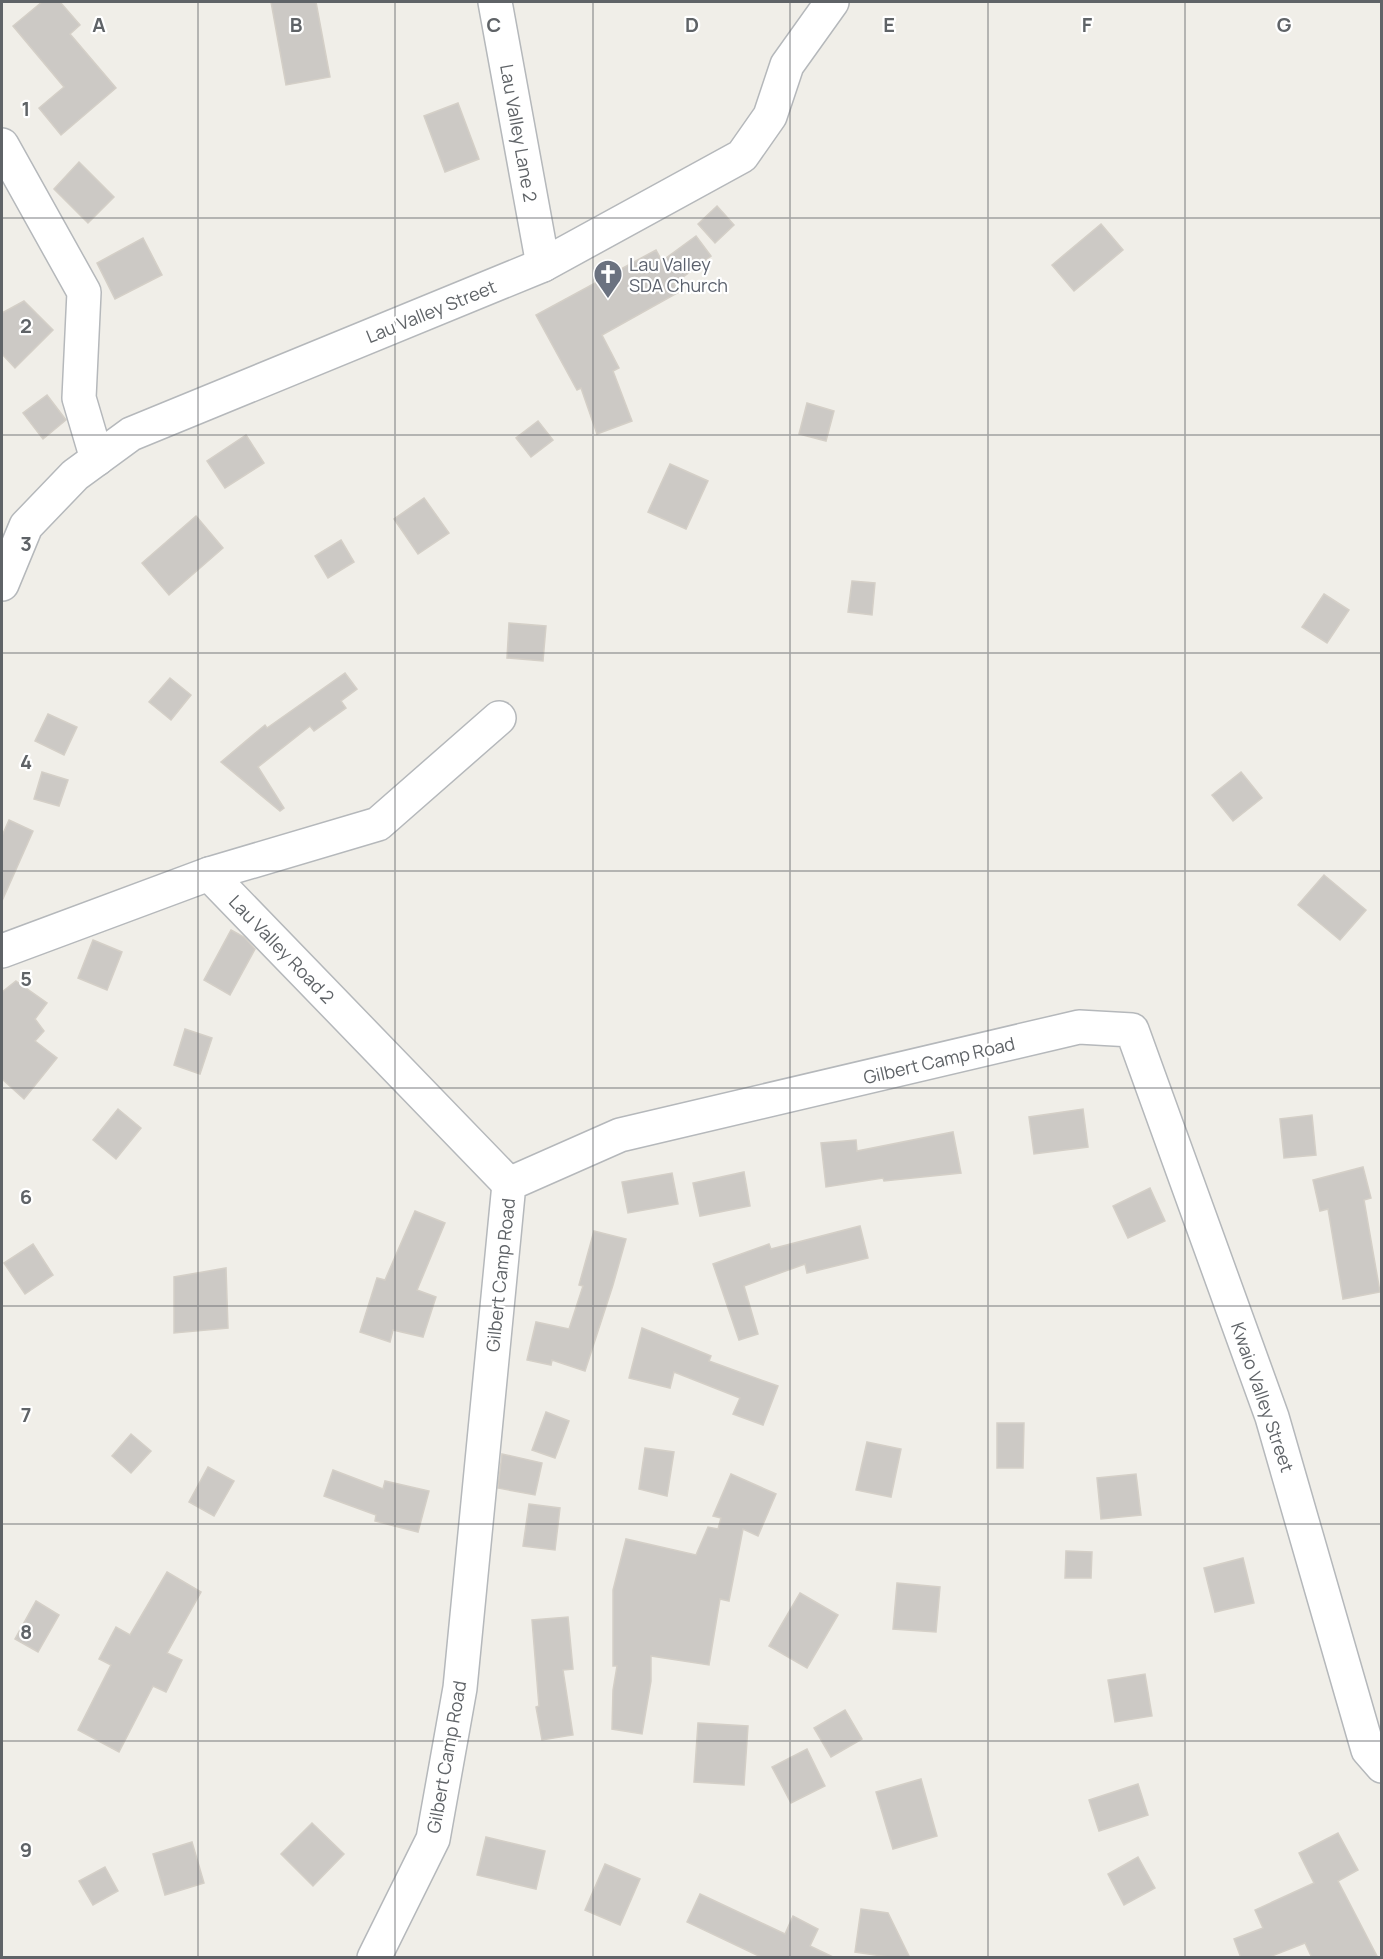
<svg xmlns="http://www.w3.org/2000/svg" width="1383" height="1959" font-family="Manrope,sans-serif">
<rect width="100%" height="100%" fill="#f0eee8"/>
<g fill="#ccc9c5" stroke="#d4cfc7" stroke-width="1.5">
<path d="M 42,2 L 60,2 L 80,25 L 70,34 L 116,88 L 61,135 L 39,108 L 64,87 L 13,26 Z"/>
<path d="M 271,2 L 316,2 L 330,77 L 286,85 Z"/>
<path d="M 458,103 L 479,159 L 445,172 L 424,116 Z"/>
<path d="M 79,162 L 114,197 L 88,223 L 54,189 Z"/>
<path d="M 717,206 L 734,225 L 715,243 L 698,224 Z"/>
<path d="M 1101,224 L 1123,250 L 1074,291 L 1052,265 Z"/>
<path d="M 696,236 L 711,256 L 674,284 L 679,292 L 602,335 L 619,368 L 613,371 L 632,421 L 597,434 L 581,388 L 577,390 L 536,315 L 656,250 L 662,261 Z"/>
<path d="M 143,238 L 162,275 L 115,299 L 97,263 Z"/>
<path d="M 24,301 L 53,330 L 15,368 L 2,354 L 2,313 Z"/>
<path d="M 47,395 L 66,420 L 43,439 L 23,413 Z"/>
<path d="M 807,403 L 834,411 L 826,441 L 799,434 Z"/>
<path d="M 538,421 L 553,440 L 531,457 L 516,438 Z"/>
<path d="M 246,435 L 264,463 L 225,488 L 207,461 Z"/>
<path d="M 670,464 L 708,481 L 686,529 L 648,512 Z"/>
<path d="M 424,498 L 449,533 L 418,554 L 394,519 Z"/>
<path d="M 196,516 L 223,548 L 169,595 L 142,563 Z"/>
<path d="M 341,540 L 354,562 L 328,578 L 315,556 Z"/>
<path d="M 852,581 L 875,583 L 872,615 L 848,612 Z"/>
<path d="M 1324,594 L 1349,610 L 1327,643 L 1302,627 Z"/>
<path d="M 509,623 L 546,626 L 543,661 L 507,658 Z"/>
<path d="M 345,673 L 357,689 L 341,701 L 346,708 L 314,731 L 310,726 L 258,767 L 284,808 L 280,811 L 221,762 L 265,725 L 267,728 Z"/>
<path d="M 170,678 L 191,695 L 171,720 L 149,702 Z"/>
<path d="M 48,714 L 77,727 L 64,755 L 35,741 Z"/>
<path d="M 42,772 L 68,780 L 59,806 L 34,799 Z"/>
<path d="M 1241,772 L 1262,798 L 1233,821 L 1212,795 Z"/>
<path d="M 9,820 L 33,831 L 2,901 L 2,836 Z"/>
<path d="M 1324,875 L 1366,910 L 1340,940 L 1298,905 Z"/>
<path d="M 231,930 L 244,937 L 255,949 L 230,995 L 204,980 Z"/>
<path d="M 93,940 L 122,952 L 107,990 L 78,978 Z"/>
<path d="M 16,981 L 47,1003 L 35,1019 L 44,1031 L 35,1041 L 57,1058 L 24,1099 L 2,1079 L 2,992 Z"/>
<path d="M 185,1029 L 212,1038 L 200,1074 L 174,1065 Z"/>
<path d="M 118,1109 L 141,1128 L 116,1159 L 93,1140 Z"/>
<path d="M 1083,1109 L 1088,1147 L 1034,1154 L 1029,1117 Z"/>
<path d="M 1312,1115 L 1316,1155 L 1284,1158 L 1280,1119 Z"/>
<path d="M 953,1132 L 961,1173 L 884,1181 L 883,1178 L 826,1187 L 821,1143 L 856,1140 L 857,1151 Z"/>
<path d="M 1363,1167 L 1371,1198 L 1364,1200 L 1380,1292 L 1343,1299 L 1328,1209 L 1320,1211 L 1313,1180 Z"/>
<path d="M 744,1172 L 750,1206 L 700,1216 L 693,1183 Z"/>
<path d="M 672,1173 L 678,1204 L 628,1213 L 622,1182 Z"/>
<path d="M 1150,1188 L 1165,1221 L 1128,1238 L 1113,1206 Z"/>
<path d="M 415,1211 L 445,1223 L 417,1290 L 436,1297 L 423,1337 L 393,1330 L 390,1342 L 360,1332 L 377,1278 L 385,1280 Z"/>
<path d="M 860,1226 L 868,1258 L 807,1273 L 805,1264 L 744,1286 L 758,1334 L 739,1340 L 713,1264 L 769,1244 L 771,1249 Z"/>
<path d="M 594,1231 L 626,1239 L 613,1285 L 585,1371 L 552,1360 L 551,1365 L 527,1360 L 536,1322 L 569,1329 L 583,1286 L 579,1285 Z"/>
<path d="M 33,1244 L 53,1275 L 25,1294 L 4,1263 Z"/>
<path d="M 226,1268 L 228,1328 L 174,1333 L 174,1277 Z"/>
<path d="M 642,1328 L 711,1356 L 709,1361 L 778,1386 L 763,1425 L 733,1414 L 740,1398 L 674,1372 L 670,1388 L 629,1378 Z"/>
<path d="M 546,1412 L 569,1421 L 555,1458 L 532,1450 Z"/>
<path d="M 997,1423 L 1024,1423 L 1023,1468 L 997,1468 Z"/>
<path d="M 131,1434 L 151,1451 L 131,1473 L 112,1456 Z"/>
<path d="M 867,1442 L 901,1449 L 891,1497 L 856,1490 Z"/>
<path d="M 645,1448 L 674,1452 L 667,1496 L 639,1489 Z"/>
<path d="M 502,1454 L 542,1463 L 535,1495 L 498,1488 Z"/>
<path d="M 208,1467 L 234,1481 L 214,1516 L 189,1502 Z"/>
<path d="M 333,1470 L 383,1489 L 385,1481 L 429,1491 L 418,1532 L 375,1521 L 376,1515 L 324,1496 Z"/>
<path d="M 731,1474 L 776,1494 L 758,1536 L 743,1529 L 729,1601 L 720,1599 L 709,1665 L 651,1656 L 651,1681 L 642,1734 L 612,1729 L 613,1690 L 617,1666 L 613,1666 L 613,1590 L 626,1539 L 696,1555 L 708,1527 L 718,1529 L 721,1518 L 713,1516 Z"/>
<path d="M 1136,1474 L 1141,1515 L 1101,1519 L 1097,1478 Z"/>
<path d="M 529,1504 L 560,1508 L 555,1550 L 523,1546 Z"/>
<path d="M 1066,1551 L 1092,1552 L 1091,1578 L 1065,1578 Z"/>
<path d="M 1243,1558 L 1254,1603 L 1215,1612 L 1204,1568 Z"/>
<path d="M 167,1572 L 201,1592 L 167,1653 L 182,1660 L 166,1692 L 153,1686 L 119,1752 L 78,1730 L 111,1665 L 99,1659 L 116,1627 L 130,1635 Z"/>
<path d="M 897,1583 L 940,1587 L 936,1632 L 893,1629 Z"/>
<path d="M 800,1593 L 838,1615 L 807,1668 L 769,1646 Z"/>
<path d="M 36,1601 L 59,1615 L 38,1652 L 15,1639 Z"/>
<path d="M 568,1617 L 573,1669 L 563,1670 L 573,1735 L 542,1740 L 536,1707 L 539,1706 L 532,1620 Z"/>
<path d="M 1145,1674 L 1152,1716 L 1115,1722 L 1108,1680 Z"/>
<path d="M 845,1710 L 862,1739 L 831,1757 L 814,1728 Z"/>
<path d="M 698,1723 L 748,1726 L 744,1785 L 694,1782 Z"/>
<path d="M 807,1749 L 825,1786 L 791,1803 L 772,1767 Z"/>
<path d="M 921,1779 L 937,1836 L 893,1849 L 876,1792 Z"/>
<path d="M 1138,1784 L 1148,1815 L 1099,1831 L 1089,1800 Z"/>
<path d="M 312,1823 L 344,1854 L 313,1886 L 281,1854 Z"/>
<path d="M 1338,1833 L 1358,1870 L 1338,1881 L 1378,1958 L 1312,1958 L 1305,1943 L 1267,1958 L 1241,1958 L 1234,1939 L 1263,1928 L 1255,1910 L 1314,1883 L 1299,1853 Z"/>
<path d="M 486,1837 L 545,1851 L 536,1889 L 477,1875 Z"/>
<path d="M 192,1842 L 204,1883 L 165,1895 L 153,1854 Z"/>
<path d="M 1138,1857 L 1155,1888 L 1124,1905 L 1108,1874 Z"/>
<path d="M 605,1864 L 640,1879 L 620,1925 L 585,1910 Z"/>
<path d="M 105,1867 L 118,1891 L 93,1905 L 79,1881 Z"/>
<path d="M 700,1894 L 785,1934 L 793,1916 L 818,1929 L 810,1946 L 835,1958 L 763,1958 L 687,1922 Z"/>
<path d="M 861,1909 L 888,1913 L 910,1958 L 896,1958 L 855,1952 Z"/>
</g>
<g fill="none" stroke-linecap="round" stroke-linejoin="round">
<g stroke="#b5b8bb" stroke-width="36">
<g id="street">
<path d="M 495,2 L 543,265"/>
<path d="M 2,145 L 84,292 L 79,398 L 97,459"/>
<path d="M 2,584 L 26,526 L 75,475 L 131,434 L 543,265 L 742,156 L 770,116 L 787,65 L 832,2"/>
<path d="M 209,874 L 509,1184"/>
<path d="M 2,951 L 209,874 L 378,824 L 499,718"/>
<path d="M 374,1958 L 433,1839 L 460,1688 L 509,1184 L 620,1135 L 1079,1027 L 1132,1030 L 1272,1417 L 1368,1750 L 1382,1766"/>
</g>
</g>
<use href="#street" stroke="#fff" stroke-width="33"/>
</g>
<path fill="none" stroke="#5f6367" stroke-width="1.5" stroke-opacity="0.55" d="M 198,2 L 198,1958M 395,2 L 395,1958M 593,2 L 593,1958M 790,2 L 790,1958M 988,2 L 988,1958M 1185,2 L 1185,1958M 2,218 L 1382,218M 2,435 L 1382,435M 2,653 L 1382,653M 2,871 L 1382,871M 2,1088 L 1382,1088M 2,1306 L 1382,1306M 2,1524 L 1382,1524M 2,1741 L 1382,1741"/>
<defs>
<g id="church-pin" transform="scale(1.5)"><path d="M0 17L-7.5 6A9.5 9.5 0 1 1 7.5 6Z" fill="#6b7280" stroke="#fff"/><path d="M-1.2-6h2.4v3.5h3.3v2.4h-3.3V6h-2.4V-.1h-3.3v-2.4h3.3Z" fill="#fff"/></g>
</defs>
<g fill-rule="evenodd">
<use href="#church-pin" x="608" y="274"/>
</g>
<g text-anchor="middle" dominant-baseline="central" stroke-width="4.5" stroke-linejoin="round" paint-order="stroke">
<g font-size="18" fill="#5f6367" stroke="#fff">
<text transform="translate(519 133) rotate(80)">Lau Valley Lane 2</text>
<text transform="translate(431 311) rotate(-22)">Lau Valley Street</text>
<text transform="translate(282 949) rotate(46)">Lau Valley Road 2</text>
<text transform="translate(939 1060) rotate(-13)">Gilbert Camp Road</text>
<text transform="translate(500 1275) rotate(-84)">Gilbert Camp Road</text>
<text transform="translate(1263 1397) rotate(71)">Kwaio Valley Street</text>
<text transform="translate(446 1757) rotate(-80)">Gilbert Camp Road</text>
</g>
<g font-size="18" fill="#5b616d" stroke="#fff" text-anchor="start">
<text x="629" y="264">Lau Valley<tspan x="629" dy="21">SDA Church</tspan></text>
</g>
</g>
<g font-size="20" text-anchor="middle" font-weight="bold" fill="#5f6367" stroke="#fff" stroke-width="4.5" stroke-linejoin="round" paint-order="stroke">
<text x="99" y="32">A</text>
<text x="296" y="32">B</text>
<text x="494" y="32">C</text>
<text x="692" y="32">D</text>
<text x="889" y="32">E</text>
<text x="1087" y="32">F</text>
<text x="1284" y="32">G</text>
<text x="26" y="116">1</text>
<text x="26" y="333">2</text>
<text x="26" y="551">3</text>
<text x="26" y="769">4</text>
<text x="26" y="986">5</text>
<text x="26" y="1204">6</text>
<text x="26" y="1422">7</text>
<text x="26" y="1639">8</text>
<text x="26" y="1857">9</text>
</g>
<rect width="1383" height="1959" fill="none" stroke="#5f6367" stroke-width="6"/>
</svg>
